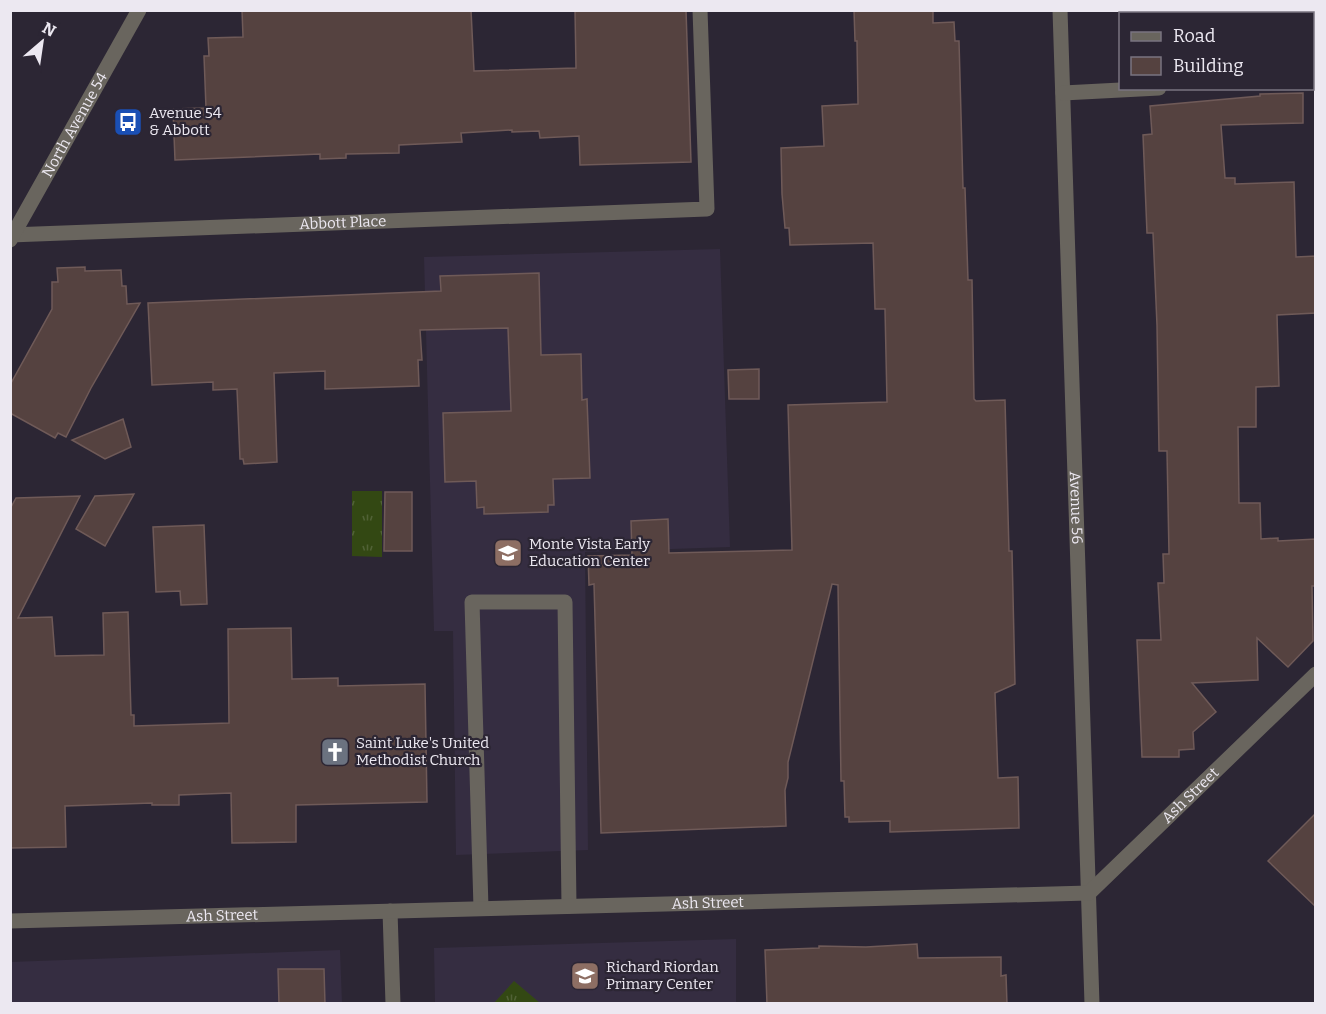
<svg xmlns="http://www.w3.org/2000/svg" width="1326" height="1014" font-family="Bitter,serif">
<defs>
<pattern id="park-tufts" width="24" height="20" patternUnits="userSpaceOnUse" patternTransform="scale(1.5)"><rect width="24" height="20" fill="#334813"/><path d="M3 7l-1-3M5 7V3M7 7l1-3M15 17l-1-3M17 17v-4M19 17l1-3" fill="none" stroke="#516236"/></pattern>
</defs>
<rect width="100%" height="100%" fill="#2c2634"/>
<g fill="#352d41">
<path d="M 720,249 L 730,547 L 585,552 L 588,850 L 456,855 L 453,631 L 434,631 L 424,257 Z"/>
<path d="M 736,939 L 736,1003 L 435,1003 L 434,948 Z"/>
<path d="M 340,950 L 342,1003 L 11,1003 L 10,962 Z"/>
</g>
<g fill="url(#park-tufts)">
<path d="M 352,491 L 382,491 L 382,557 L 352,556 Z"/>
<path d="M 514,981 L 540,1003 L 494,1003 Z"/>
</g>
<g fill="#554240" stroke="#6f5a58" stroke-width="1.5">
<path d="M 242,10 L 471,10 L 474,71 L 576,68 L 575,10 L 686,10 L 691,162 L 580,165 L 579,136 L 540,138 L 539,131 L 512,132 L 512,130 L 461,133 L 462,142 L 399,145 L 399,153 L 346,154 L 346,158 L 320,159 L 320,154 L 175,160 L 173,109 L 206,108 L 204,56 L 209,56 L 208,38 L 243,37 Z"/>
<path d="M 854,10 L 933,10 L 933,23 L 954,22 L 955,41 L 959,41 L 963,188 L 965,188 L 968,280 L 972,280 L 974,399 L 976,401 L 1005,400 L 1009,551 L 1012,551 L 1015,684 L 995,693 L 998,778 L 1018,777 L 1019,828 L 890,832 L 890,821 L 849,822 L 849,817 L 845,817 L 844,781 L 841,781 L 838,585 L 832,584 L 788,762 L 788,778 L 785,790 L 786,826 L 601,833 L 594,584 L 589,585 L 588,556 L 632,555 L 631,521 L 668,519 L 669,553 L 792,550 L 788,405 L 887,402 L 885,309 L 875,309 L 873,243 L 790,245 L 789,228 L 785,228 L 782,194 L 781,148 L 824,146 L 822,106 L 858,104 L 857,41 L 855,41 Z"/>
<path d="M 1303,93 L 1303,123 L 1221,125 L 1225,178 L 1235,178 L 1235,184 L 1294,182 L 1296,257 L 1316,256 L 1316,313 L 1277,315 L 1279,386 L 1256,387 L 1256,427 L 1238,427 L 1239,503 L 1260,503 L 1261,539 L 1278,538 L 1278,541 L 1316,539 L 1316,586 L 1312,586 L 1313,641 L 1288,667 L 1257,638 L 1258,680 L 1192,683 L 1216,712 L 1193,732 L 1194,749 L 1179,750 L 1179,757 L 1142,757 L 1137,640 L 1161,640 L 1158,583 L 1164,583 L 1163,554 L 1169,554 L 1167,451 L 1159,451 L 1157,325 L 1153,233 L 1147,233 L 1143,135 L 1152,134 L 1150,106 L 1260,96 L 1260,94 Z"/>
<path d="M 85,267 L 85,271 L 121,270 L 122,286 L 126,286 L 127,304 L 140,303 L 91,388 L 66,437 L 58,433 L 55,438 L 10,413 L 10,385 L 52,309 L 52,282 L 58,282 L 57,268 Z"/>
<path d="M 539,273 L 541,355 L 581,354 L 582,400 L 587,399 L 590,478 L 553,479 L 554,505 L 548,505 L 548,512 L 484,514 L 484,507 L 477,508 L 476,481 L 445,482 L 443,413 L 511,411 L 508,328 L 420,330 L 422,360 L 418,360 L 419,386 L 325,389 L 325,371 L 274,373 L 277,462 L 244,464 L 243,459 L 240,459 L 237,389 L 213,390 L 213,382 L 152,385 L 148,303 L 441,291 L 440,276 Z"/>
<path d="M 759,369 L 759,399 L 729,399 L 728,370 Z"/>
<path d="M 123,419 L 131,447 L 105,459 L 72,440 Z"/>
<path d="M 385,492 L 412,492 L 412,551 L 384,551 Z"/>
<path d="M 134,494 L 105,546 L 76,529 L 95,496 Z"/>
<path d="M 80,496 L 18,618 L 52,617 L 55,656 L 104,655 L 103,613 L 128,612 L 131,715 L 134,715 L 134,726 L 229,723 L 228,629 L 291,628 L 292,679 L 338,678 L 338,686 L 425,684 L 427,802 L 296,805 L 296,842 L 232,843 L 231,793 L 179,795 L 179,805 L 152,805 L 152,803 L 65,806 L 66,847 L 10,848 L 10,509 L 16,498 Z"/>
<path d="M 204,525 L 207,604 L 181,605 L 180,591 L 156,592 L 153,527 Z"/>
<path d="M 1316,813 L 1316,907 L 1268,861 Z"/>
<path d="M 917,944 L 918,958 L 1001,957 L 1001,976 L 1006,975 L 1007,1004 L 767,1004 L 765,950 L 819,948 L 819,946 L 866,947 Z"/>
<path d="M 278,969 L 324,969 L 325,1004 L 279,1004 Z"/>
</g>
<g fill="none" stroke-linecap="round" stroke-linejoin="round">
<g stroke="#69655e" stroke-width="15">
<path id="s1" d="M 1060,10 L 1092,1004"/>
<path d="M 1063,93 L 1159,88"/>
<path id="s2" d="M 10,235 L 707,209 L 700,10"/>
<path id="s3" d="M 10,240 L 139,10"/>
<path d="M 481,908 L 472,602 L 565,602 L 569,906"/>
<path d="M 390,911 L 393,1004"/>
<path id="s4" d="M 10,921 L 1089,893 L 1316,674"/>
</g>
</g>
<defs>
<g id="bus-square" transform="scale(1.5)"><rect x="-9" y="-9" width="18" height="18" rx="4" fill="#1a4fb4" stroke="#2c2634"/><path d="M-5-6H5V4H4V6H2V4H-2V6H-4V4H-5ZM-3.5-4V0h7V-4ZM-3.5 1.2v1.5H-2V1.2ZM2 1.2v1.5H3.5V1.2Z" fill="#fff"/></g>
<g id="school-square" transform="scale(1.5)"><rect x="-9" y="-9" width="18" height="18" rx="4" fill="#8d6e63" stroke="#2c2634"/><path d="M0-5L7-2L0 1L-7-2ZM-4 1L0 2.5L4 1V4Q0 6-4 4Z" fill="#fff"/></g>
<g id="church-square" transform="scale(1.5)"><rect x="-9" y="-9" width="18" height="18" rx="4" fill="#6b7280" stroke="#2c2634"/><path d="M-1.2-6h2.4v3.5h3.3v2.4h-3.3V6h-2.4V-.1h-3.3v-2.4h3.3Z" fill="#fff"/></g>
</defs>
<g fill-rule="evenodd">
<use href="#bus-square" x="128" y="122"/>
<use href="#school-square" x="508" y="553"/>
<use href="#church-square" x="335" y="752"/>
<use href="#school-square" x="585" y="976"/>
</g>
<g text-anchor="middle" dominant-baseline="central" stroke-width="4.5" stroke-linejoin="round" paint-order="stroke">
<g font-size="15" fill="#ece8f1" stroke="#2c2634" text-anchor="start">
<text x="149" y="113">Avenue 54<tspan x="149" dy="17">&amp; Abbott</tspan></text>
<text x="529" y="544">Monte Vista Early<tspan x="529" dy="17">Education Center</tspan></text>
<text x="356" y="743">Saint Luke's United<tspan x="356" dy="17">Methodist Church</tspan></text>
<text x="606" y="967">Richard Riordan<tspan x="606" dy="17">Primary Center</tspan></text>
</g>
<g font-size="15" fill="#ece8f1" stroke="#2c2634">
<text stroke="none"><textPath href="#s3" startOffset="132">North Avenue 54</textPath></text>
<text stroke="none"><textPath href="#s2" startOffset="333">Abbott Place</textPath></text>
<text stroke="none"><textPath href="#s1" startOffset="498">Avenue 56</textPath></text>
<text stroke="none"><textPath href="#s4" startOffset="1220">Ash Street</textPath></text>
<text stroke="none"><textPath href="#s4" startOffset="698">Ash Street</textPath></text>
<text stroke="none"><textPath href="#s4" startOffset="212">Ash Street</textPath></text>
</g>
</g>
<rect width="1326" height="1014" fill="none" stroke="#ece8f1" stroke-width="24"/>
<rect x="1119" y="12" width="195" height="78" fill="#2c2634" stroke="#797480" stroke-width="1.5"/>
<rect x="1131" y="32" width="30" height="9" fill="#69655e" stroke="#797480" stroke-width="1.5"/>
<text x="1173" y="42" font-size="18" fill="#ece8f1">Road</text>
<rect x="1131" y="57" width="30" height="18" fill="#554240" stroke="#797480" stroke-width="1.5"/>
<text x="1173" y="72" font-size="18" fill="#ece8f1">Building</text>
<g transform="translate(42 42) rotate(29)" stroke="#2c2634" stroke-width="4.5" paint-order="stroke">
<path d="M0-4.5L10 22L0 15L-10 22Z" fill="#ece8f1"/>
<text y="-9" font-size="16" font-weight="bold" text-anchor="middle" fill="#ece8f1">N</text>
</g>
</svg>
